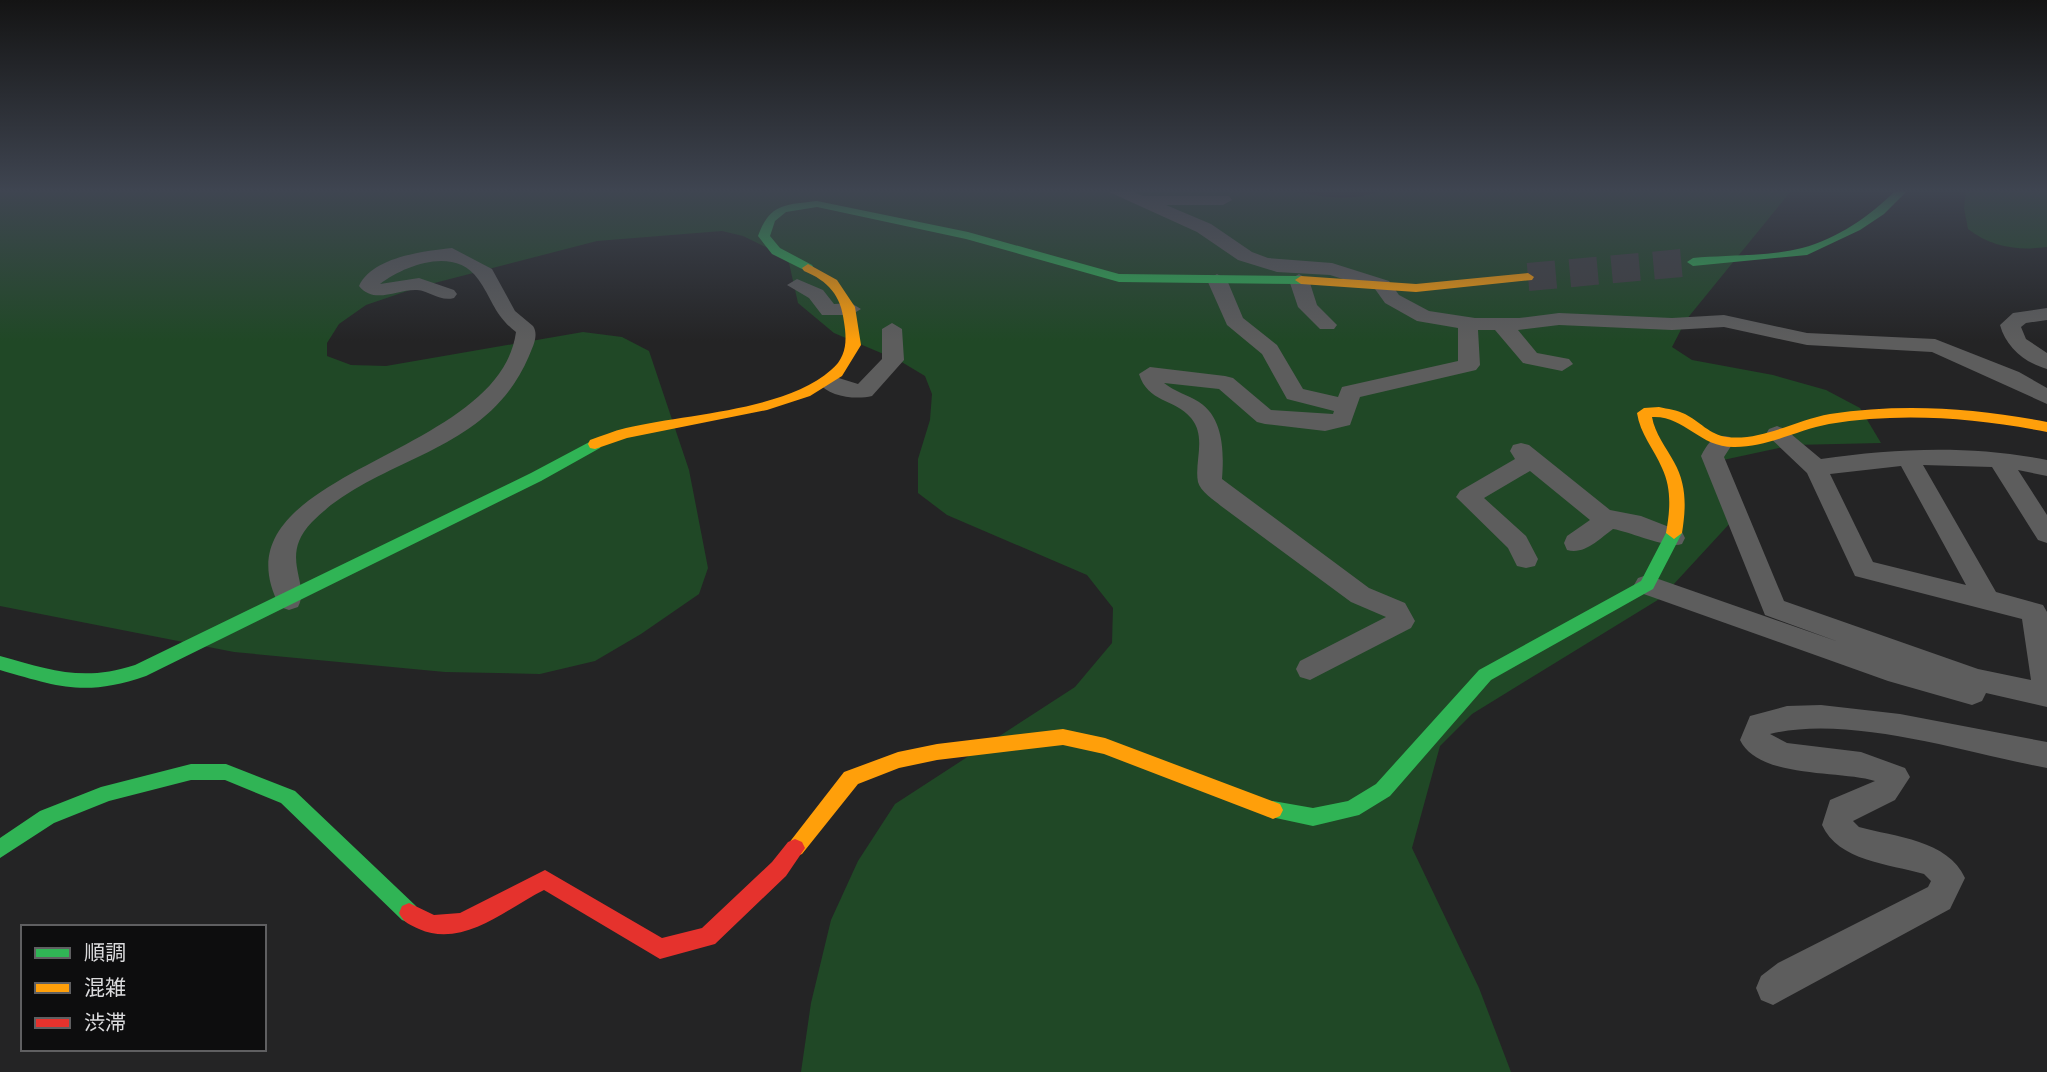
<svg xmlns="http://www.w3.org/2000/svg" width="2047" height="1072" font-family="Commissioner,'Noto Sans JP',sans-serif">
<rect width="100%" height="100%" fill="#242425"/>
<g fill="#204826">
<path d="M 0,191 L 1291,191 C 1320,196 1351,203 1379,191 L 1791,191 L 1686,320 L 1672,347 L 1692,360 L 1773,375 L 1826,390 L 1860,408 L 1881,443 L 1793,445 L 1723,460 L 1732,521 L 1661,598 L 1472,714 L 1440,746 L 1412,848 L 1479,988 L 1511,1072 L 801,1072 L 811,1003 L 831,920 L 858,861 L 895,804 L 1075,687 L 1112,643 L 1113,608 L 1087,575 L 947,515 L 918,493 L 918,459 L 930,420 L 932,394 L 925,376 L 900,361 L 834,333 L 798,303 L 789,263 L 776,252 L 743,236 L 722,231 L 597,241 L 419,287 L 366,305 L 339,324 L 327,343 L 327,356 L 351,365 L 386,366 L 583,332 L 622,337 L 649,351 L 689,470 L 708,568 L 699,594 L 641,634 L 595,661 L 540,674 L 445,672 L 234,652 L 0,606 Z"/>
<path d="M 1966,191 L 2047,191 L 2047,247 C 2018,251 1991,247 1968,229 L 1964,208 Z"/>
</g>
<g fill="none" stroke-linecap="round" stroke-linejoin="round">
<path stroke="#3f3f41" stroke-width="28" stroke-dasharray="28 14" stroke-linecap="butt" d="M 1528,277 L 1693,262"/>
<g fill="#5d5d5d" fill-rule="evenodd">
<path d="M 1107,191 L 1131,191 L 1143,196 L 1229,196 L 1232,200 L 1223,205 L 1166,205 L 1211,224 L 1252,252 L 1268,258 L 1332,263 L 1389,281 L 1399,295 L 1429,311 L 1475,318 L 1519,318 L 1559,313 L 1672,318 L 1724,315 L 1807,333 L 1935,339 L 2019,372 L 2047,388 L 2047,404 L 1932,352 L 1807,345 L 1724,327 L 1672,330 L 1559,325 L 1518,330 L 1537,353 L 1569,359 L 1573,364 L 1562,371 L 1523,363 L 1495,330 L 1478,330 L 1480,365 L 1476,370 L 1360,397 L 1350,425 L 1325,431 L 1265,424 L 1257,422 L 1219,389 L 1164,383 C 1175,392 1188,395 1199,402 C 1224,418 1224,453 1222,479 L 1369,588 L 1405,603 L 1415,621 L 1411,628 L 1310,680 L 1300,677 L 1296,669 L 1300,661 L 1386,617 L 1351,602 L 1221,506 C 1214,500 1200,491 1198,482 C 1194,462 1207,437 1191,418 C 1174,398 1148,403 1139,374 L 1150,367 L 1225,376 L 1233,378 L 1271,410 L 1333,414 L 1334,411 L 1287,399 L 1262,354 L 1227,325 L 1207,280 L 1217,274 L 1227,280 L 1243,318 L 1277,345 L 1303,389 L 1338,397 L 1342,387 L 1458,361 L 1458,328 L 1417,321 L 1385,303 L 1375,289 L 1330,275 L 1277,272 L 1238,260 L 1197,232 Z"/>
<path d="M 452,248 L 492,269 L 515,311 L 533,326 C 539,335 533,346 529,356 C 487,456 378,455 312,522 C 278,557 311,583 298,607 L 289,610 L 280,607 C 207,470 499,461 516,332 C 494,315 493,300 478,279 C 455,246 405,265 380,284 L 419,278 L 454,290 L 457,294 L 454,298 C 440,302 430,291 417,290 C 397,289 374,305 359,286 C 372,257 424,251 452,248 Z"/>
<path d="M 1299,274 L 1309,280 L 1317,305 L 1337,325 L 1334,329 L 1320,329 L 1298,307 L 1289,280 Z"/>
<path d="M 797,279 L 823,290 L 834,304 L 851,303 L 861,309 L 851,315 L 822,315 L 809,298 L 787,285 Z"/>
<path d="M 2047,308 L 2047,320 L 2026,323 L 2021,327 L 2026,339 L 2047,353 L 2047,369 C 2025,363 2006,347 2000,325 L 2013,313 Z"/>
<path d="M 892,323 L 902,329 L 904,360 L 872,396 C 856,400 828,397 818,382 L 829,375 L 858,384 L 882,359 L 882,329 Z"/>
<path d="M 1777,426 L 1785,429 L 1821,459 C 1897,448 1971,445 2047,460 L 2047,476 L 2018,470 L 2047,515 L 2047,543 L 2038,540 L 1992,467 L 1923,465 L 1996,592 L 2043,605 L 2047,612 L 2047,707 L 1986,693 L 1982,701 L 1972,705 L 1888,681 L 1638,592 L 1634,585 L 1638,578 L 1647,575 L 1839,642 L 1765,615 L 1701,456 C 1708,443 1714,433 1730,437 L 1733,443 L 1724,457 L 1784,601 L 1978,669 L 2031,680 L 2022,619 L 1855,576 L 1807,473 L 1766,434 L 1769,429 ZM 1901,466 L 1966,585 L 1873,562 L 1830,474 Z"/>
<path d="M 1521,443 L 1529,445 L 1610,510 L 1641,516 L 1682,532 L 1685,538 L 1682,544 C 1667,549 1631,532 1613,529 C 1599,539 1585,555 1567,550 L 1564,543 L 1567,536 L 1590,520 L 1530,471 L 1484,498 L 1526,536 L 1538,559 L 1535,566 L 1526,568 L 1517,566 L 1508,548 L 1456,497 L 1460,491 L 1515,459 L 1510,451 L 1513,445 Z"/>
<path d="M 1821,705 L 1900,714 L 2047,742 L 2047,768 C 1967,753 1849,714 1770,734 L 1787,743 L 1861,752 L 1905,768 L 1910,777 L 1895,800 L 1853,821 L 1859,827 C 1895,837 1948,840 1965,878 L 1950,909 L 1773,1005 L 1761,1000 L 1756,988 L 1761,976 L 1778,963 L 1928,887 L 1931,881 L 1924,874 C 1889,864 1838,861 1822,825 L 1830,800 L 1875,781 C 1838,770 1759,779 1740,740 L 1750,716 L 1787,706 Z"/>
</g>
<g fill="#30b455" fill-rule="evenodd">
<path d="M 1895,191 L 1907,191 L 1884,214 L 1860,230 L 1807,255 L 1693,266 L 1687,262 L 1693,258 C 1725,255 1773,256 1802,248 C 1837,239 1870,216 1895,191 Z"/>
<path d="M 817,201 L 968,232 L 1119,274 L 1301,276 L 1307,280 L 1301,284 L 1119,282 L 966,239 L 817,207 L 786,212 L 775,221 L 770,236 L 780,248 L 812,265 L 814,268 L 808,272 L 772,254 L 758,236 C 770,203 785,205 817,201 Z"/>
<path d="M 595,439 L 600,440 L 602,444 L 600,448 L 541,481 L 146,676 C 85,697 59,687 0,670 L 0,656 C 50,670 83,682 135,665 L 531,473 Z"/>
<path d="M 1674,527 L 1682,533 L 1653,589 L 1491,680 L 1390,796 L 1359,815 L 1313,826 L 1266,816 L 1263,810 L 1266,804 L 1273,801 L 1313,808 L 1348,801 L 1376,784 L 1479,670 L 1641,581 L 1668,529 Z"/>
<path d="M 191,764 L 226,764 L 295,791 L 416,906 L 419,913 L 416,920 L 409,923 L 402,920 L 281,803 L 225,780 L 191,780 L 109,801 L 54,823 L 0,858 L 0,838 L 40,811 L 101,787 Z"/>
</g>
<g fill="#ff9f0a" fill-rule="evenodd">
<path d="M 808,264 L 837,280 L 855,307 L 861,345 L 842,376 L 810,396 L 767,410 L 627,438 L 595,449 L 590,448 L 588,444 L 590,440 C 602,436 613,431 626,428 C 684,414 785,411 831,370 C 847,357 847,340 844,322 C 841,295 828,281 804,271 L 802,268 Z"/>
<path d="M 1528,273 L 1534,277 L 1532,280 L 1416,292 L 1301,284 L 1295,280 L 1301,276 L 1416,284 Z"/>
<path d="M 1659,407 C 1668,409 1677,410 1685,414 C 1699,421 1710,435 1727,437 C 1762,441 1796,420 1830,414 C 1903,403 1975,408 2047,422 L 2047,432 C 1975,418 1902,412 1829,424 C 1797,430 1768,447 1735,447 C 1700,448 1684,415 1652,417 C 1655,434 1666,447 1674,462 C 1687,485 1686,508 1682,533 L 1674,539 L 1666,533 C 1670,511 1672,489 1662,468 C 1654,449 1640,434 1637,413 L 1644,408 Z"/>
<path d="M 1063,729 L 1105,738 L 1280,804 L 1283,810 L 1280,816 L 1273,819 L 1104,754 L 1063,745 L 937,760 L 899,768 L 858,784 L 802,854 L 795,857 L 788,854 L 785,848 L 844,772 L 898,752 L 937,744 Z"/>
</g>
<path fill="#e5322d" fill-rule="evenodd" d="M 795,839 L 802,842 L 805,848 L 786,876 L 715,944 L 660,959 L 544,890 C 507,908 463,949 419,929 C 410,925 403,922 399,913 L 402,906 L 409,903 L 434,915 L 460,913 L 545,870 L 662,938 L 702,928 L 772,862 L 788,842 Z"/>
</g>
<linearGradient id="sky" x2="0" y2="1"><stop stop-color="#141414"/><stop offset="0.56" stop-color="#3f4551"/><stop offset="1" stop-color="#3f4551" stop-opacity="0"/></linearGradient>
<rect width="2047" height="341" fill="url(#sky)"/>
<rect x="21" y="925" width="245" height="126" fill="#0d0d0e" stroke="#5f5f61" stroke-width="2"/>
<rect x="35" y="948" width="35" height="10" fill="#30b455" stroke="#5f5f61" stroke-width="2"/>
<text x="84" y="960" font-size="21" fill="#dbdbdd">順調</text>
<rect x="35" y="983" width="35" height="10" fill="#ff9f0a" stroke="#5f5f61" stroke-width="2"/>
<text x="84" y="995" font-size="21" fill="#dbdbdd">混雑</text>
<rect x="35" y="1018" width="35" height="10" fill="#e5322d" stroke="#5f5f61" stroke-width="2"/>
<text x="84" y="1030" font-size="21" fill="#dbdbdd">渋滞</text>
</svg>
